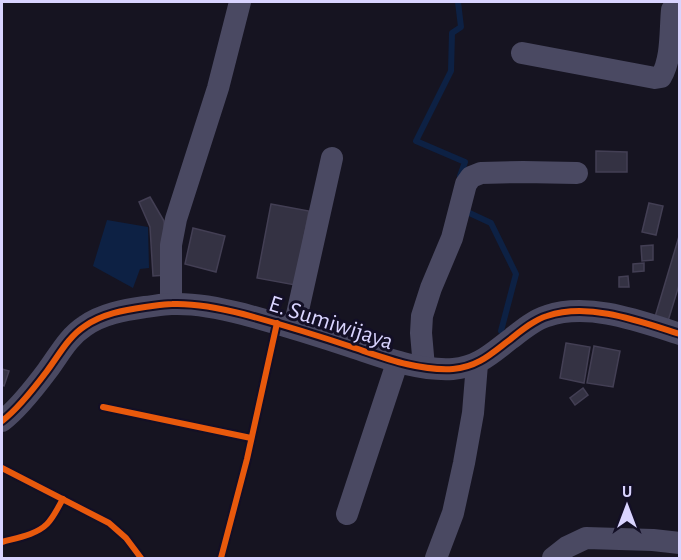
<svg xmlns="http://www.w3.org/2000/svg" width="681" height="560" font-family="'Alegreya Sans',sans-serif">
<rect width="100%" height="100%" fill="#161421"/>
<path fill="#0d2144" d="M 107,220 L 148,227 L 149,268 L 140,269 L 133,288 L 93,266 Z"/>
<g fill="none" stroke-linecap="round" stroke-linejoin="round">
<g stroke="#0d2144" stroke-width="6">
<path d="M 458,2 L 461,27 L 452,33 L 451,71 L 416,141 L 465,162 L 460,176"/>
<path d="M 463,210 L 491,223 L 516,274 L 501,331"/>
</g>
</g>
<g fill="#343243" stroke="#433f54" stroke-width="1.5">
<path d="M 596,151 L 627,152 L 627,172 L 596,172 Z"/>
<path d="M 150,197 L 164,221 L 167,275 L 153,276 L 150,227 L 139,202 Z"/>
<path d="M 649,203 L 663,206 L 656,235 L 642,232 Z"/>
<path d="M 271,204 L 309,211 L 295,285 L 257,278 Z"/>
<path d="M 193,228 L 225,236 L 216,272 L 185,264 Z"/>
<path d="M 680,233 L 680,282 L 668,321 L 655,317 Z"/>
<path d="M 653,245 L 653,260 L 642,261 L 641,246 Z"/>
<path d="M 644,263 L 644,271 L 633,272 L 633,264 Z"/>
<path d="M 628,276 L 629,287 L 619,287 L 619,277 Z"/>
<path d="M 566,343 L 590,347 L 584,383 L 560,378 Z"/>
<path d="M 594,346 L 620,351 L 613,387 L 587,383 Z"/>
<path d="M 2,369 L 9,371 L 4,386 L 2,385 Z"/>
<path d="M 583,388 L 588,395 L 575,405 L 570,398 Z"/>
</g>
<g fill="none" stroke-linecap="round" stroke-linejoin="round">
<g stroke="#4a4962" stroke-width="22">
<path d="M 522,53 L 655,78 L 661,77 C 672,59 670,31 672,10"/>
<path d="M 171,304 L 171,245 L 176,219 L 218,88 L 240,2"/>
<path d="M 294,328 L 332,158"/>
<path d="M 424,367 L 421,333 L 422,316 L 431,288 L 452,238 L 466,184 L 471,177 L 481,173 L 523,172 L 577,173"/>
<path d="M 2,421 C 18,409 35,387 47,371 C 59,355 68,337 85,326 C 102,314 124,310 145,307 C 154,306 163,304 172,304 C 196,303 220,308 243,314 C 280,324 316,335 352,347 C 385,358 418,371 453,369 C 479,367 493,352 512,338 C 522,330 534,320 547,316 C 589,302 639,321 680,334"/>
<path d="M 347,514 L 397,363"/>
<path d="M 436,558 L 453,513 L 464,463 L 473,413 L 477,364"/>
<path d="M 553,558 L 567,547 L 586,538 L 653,540 L 680,543"/>
</g>
<g stroke="#130f26" stroke-width="10">
<g id="cycleway">
<path d="M 103,407 L 251,438"/>
<path d="M 2,421 C 18,409 35,387 47,371 C 59,355 68,337 85,326 C 102,314 124,310 145,307 C 154,306 163,304 172,304 C 196,303 220,308 243,314 C 280,324 316,335 352,347 C 385,358 418,371 453,369 C 479,367 493,352 512,338 C 522,330 534,320 547,316 C 589,302 639,321 680,334"/>
<path d="M 2,468 L 109,523 L 126,538 L 141,558"/>
<path d="M 2,542 C 16,538 36,535 47,524 C 54,517 58,507 63,499"/>
<path d="M 221,558 L 247,459 L 277,323"/>
</g>
</g>
<use href="#cycleway" stroke="#e8590c" stroke-width="6"/>
</g>
<g text-anchor="middle" dominant-baseline="central" stroke-width="6" stroke-linejoin="round" paint-order="stroke">
<g font-size="24" fill="#d9d4ff" stroke="#130f26">
<text transform="translate(331 323) rotate(18)">E. Sumiwijaya</text>
</g>
</g>
<rect width="681" height="560" fill="none" stroke="#d9d4ff" stroke-width="6"/>
<g transform="translate(627 506)" stroke="#130f26" stroke-width="4.5" paint-order="stroke">
<path d="M0-4.5L10 22L0 15L-10 22Z" fill="#d9d4ff"/>
<text y="-9" font-size="16" font-weight="bold" text-anchor="middle" fill="#d9d4ff">U</text>
</g>
</svg>
